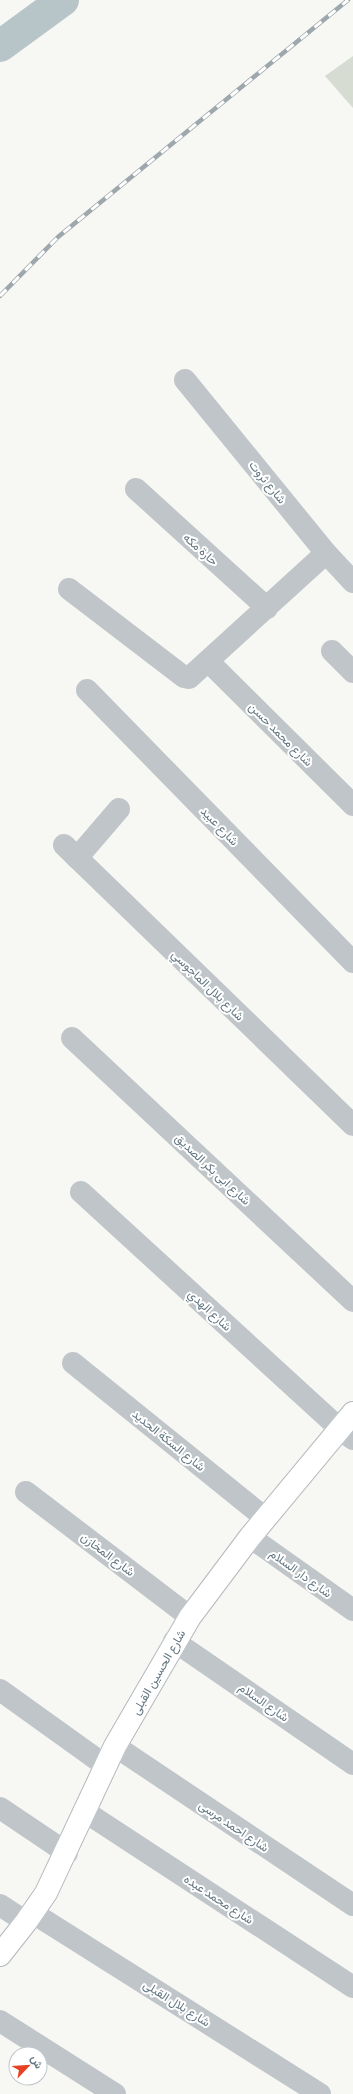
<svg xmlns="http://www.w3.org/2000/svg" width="353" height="2094" font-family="Ubuntu,Vazirmatn,sans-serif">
<rect width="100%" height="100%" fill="#f7f7f4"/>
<path fill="#d7dcd3" d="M 353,56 L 353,108 L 325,76 Z"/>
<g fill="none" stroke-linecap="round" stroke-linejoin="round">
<path stroke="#b7c5c8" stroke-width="32" d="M 0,46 L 63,0"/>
<g stroke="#b2b9bd" stroke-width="24">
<path id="secondary" d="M 0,1955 L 26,1922 L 46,1893 L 115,1746 L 190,1617 L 250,1537 L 353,1413"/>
</g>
<g stroke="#bfc5c8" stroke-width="22">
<path d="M 185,380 L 326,553 L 353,582"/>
<path d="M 136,489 L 267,608"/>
<path d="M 69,589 L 184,677 L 189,678 L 326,553"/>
<path d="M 332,651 L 353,672"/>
<path d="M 209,662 L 353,805"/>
<path d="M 87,690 L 353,962"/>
<path d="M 64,845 L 353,1125"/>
<path d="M 77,858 L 119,809"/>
<path d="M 72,1038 L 353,1301"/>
<path d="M 81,1192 L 340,1429 L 353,1439"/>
<path d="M 73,1363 L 265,1518"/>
<path d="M 26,1492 L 190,1617"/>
<path d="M 250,1537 L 353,1610"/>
<path d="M 174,1641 L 353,1764"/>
<path d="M 0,1690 L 106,1766"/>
<path d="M 115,1746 L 353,1905"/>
<path d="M 0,1808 L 67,1853"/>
<path d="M 84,1811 L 353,1987"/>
<path d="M 0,1905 L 26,1922"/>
<path d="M 33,1913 L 320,2094"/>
<path d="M 0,2021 L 115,2094"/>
</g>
<use href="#secondary" stroke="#fff" stroke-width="22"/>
<g stroke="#9ea7ac" stroke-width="4.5">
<path id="rail" d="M 0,296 L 58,237 L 348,0"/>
</g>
<use href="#rail" stroke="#fff" stroke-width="3" stroke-dasharray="9" stroke-linecap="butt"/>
</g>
<g text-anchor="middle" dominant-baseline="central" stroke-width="4" stroke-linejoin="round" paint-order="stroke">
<g font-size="12" fill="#617580" stroke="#fff">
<text transform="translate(268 482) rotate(51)">شارع ثروت</text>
<text transform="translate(201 549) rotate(42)">حارة مكه</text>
<text transform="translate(281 734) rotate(45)">شارع محمد حسن</text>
<text transform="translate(220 826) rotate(46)">شارع عبيد</text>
<text transform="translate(208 985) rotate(44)">شارع بلال الماجوسي</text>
<text transform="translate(213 1169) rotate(43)">شارع ابى بكر الصديق</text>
<text transform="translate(210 1310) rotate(43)">شارع الهدي</text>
<text transform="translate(169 1440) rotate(39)">شارع السكة الحديد</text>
<text transform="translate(108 1554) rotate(37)">شارع المخازن</text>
<text transform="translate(301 1573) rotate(36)">شارع دار السلام</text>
<text transform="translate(158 1672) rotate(-60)">شارع الحسين القبلى</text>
<text transform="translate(264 1702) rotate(35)">شارع السلام</text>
<text transform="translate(234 1826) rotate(34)">شارع احمد مرسى</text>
<text transform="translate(219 1899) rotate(33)">شارع محمد عبده</text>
<text transform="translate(177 2003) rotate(32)">شارع بلال القبلى</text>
</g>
</g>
<g transform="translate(28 2066) rotate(65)"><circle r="19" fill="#ffffff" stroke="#c0c8cc"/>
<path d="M0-3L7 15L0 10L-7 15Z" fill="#e84023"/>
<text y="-6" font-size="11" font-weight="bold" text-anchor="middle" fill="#617580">ش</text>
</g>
</svg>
